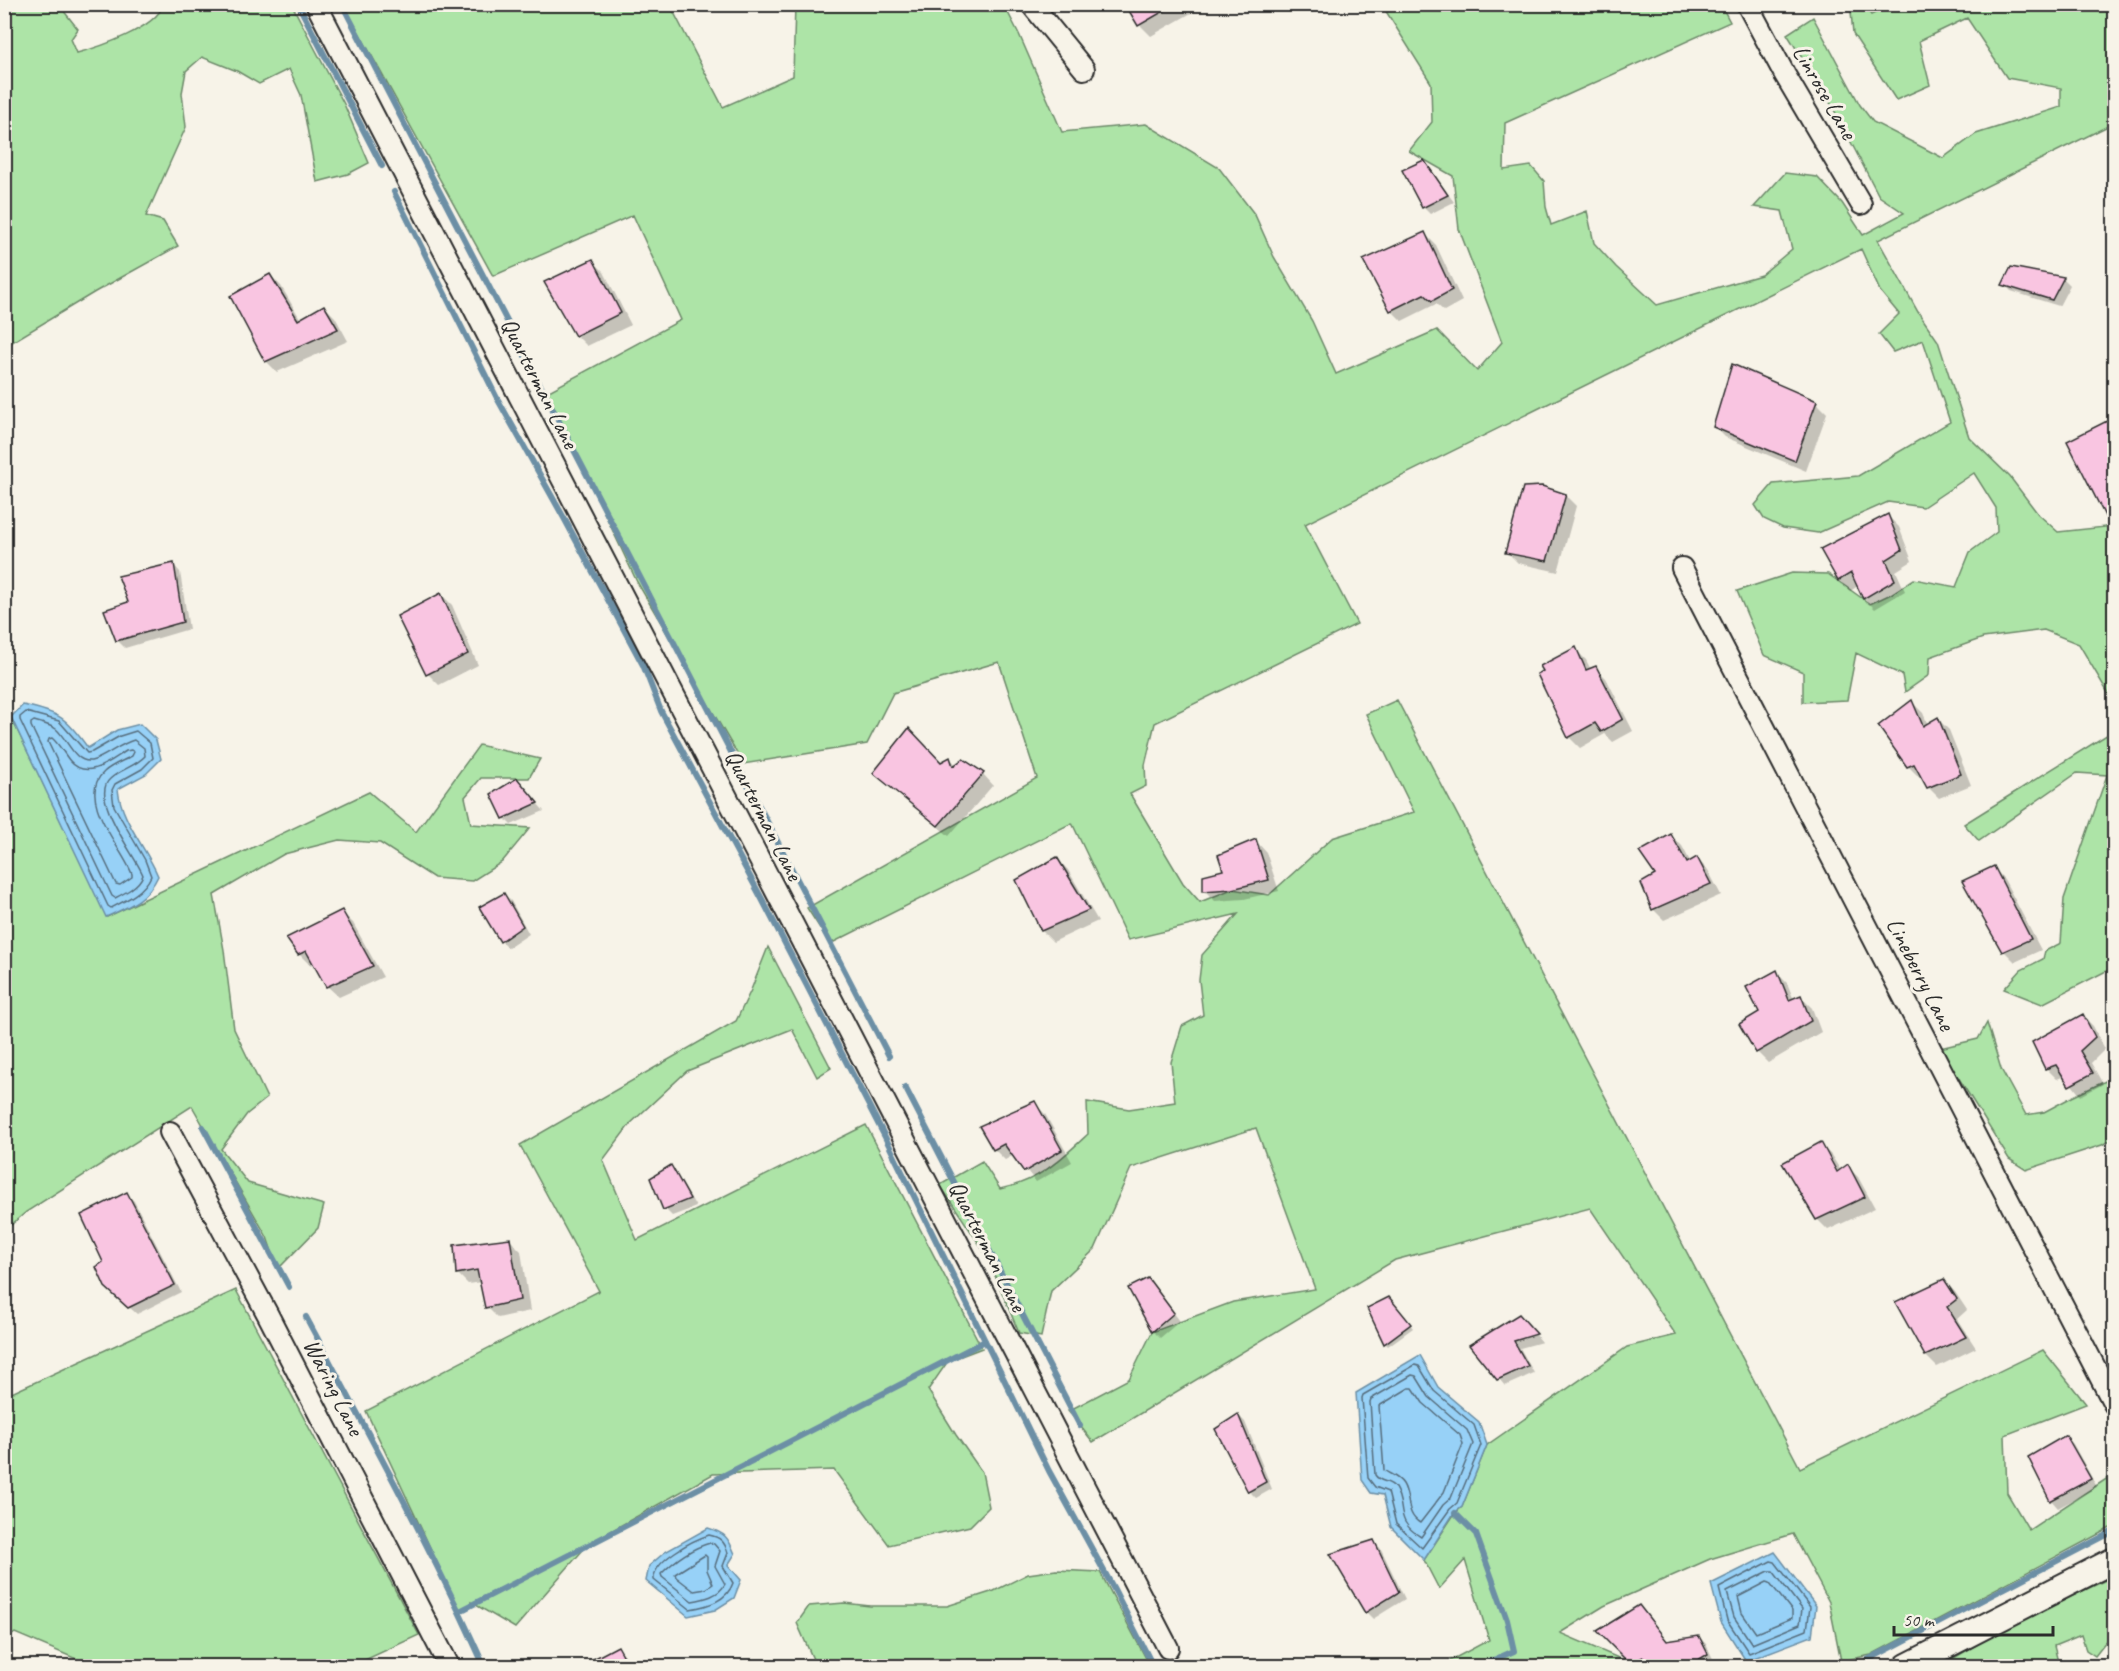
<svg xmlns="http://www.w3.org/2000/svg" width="2119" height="1671" font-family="Caveat,sans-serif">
<rect width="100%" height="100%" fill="#f7f3e8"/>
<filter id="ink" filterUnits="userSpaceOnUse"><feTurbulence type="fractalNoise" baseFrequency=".0167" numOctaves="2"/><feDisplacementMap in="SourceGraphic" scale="12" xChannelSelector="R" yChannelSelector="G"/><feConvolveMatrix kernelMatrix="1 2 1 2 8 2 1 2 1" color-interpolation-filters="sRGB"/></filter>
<g filter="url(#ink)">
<g fill="#ade4a7" stroke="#6c8869" stroke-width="1.5">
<path d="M 5,4 L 59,5 L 78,29 L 71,39 L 77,53 C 100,47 156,28 163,5 L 292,5 L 344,104 L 369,163 L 348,174 L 317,182 L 301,95 L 289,69 L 259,84 L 237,71 L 202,57 L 186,71 L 182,93 L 186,127 L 146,216 L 163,221 L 178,246 L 95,292 L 12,342 L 5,350 Z"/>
<path d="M 1894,4 L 1920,5 L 1930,7 L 1931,4 L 2114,5 L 2114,123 L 1878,240 L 1918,312 L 1938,341 L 1969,437 L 2010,477 L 2038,514 L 2058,532 L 2114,526 L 2114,703 L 2079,644 L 2044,630 L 1983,638 L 1930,657 L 1929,675 L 1905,692 L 1902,675 L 1856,653 L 1847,700 L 1803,702 L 1803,672 L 1764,655 L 1737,591 L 1792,573 L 1828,574 L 1870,604 L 1891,594 L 1914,579 L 1956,587 L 1970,552 L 1997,532 L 1996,508 L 1974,473 L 1923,507 L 1888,502 L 1818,533 L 1783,528 L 1764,519 L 1755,505 L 1773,484 L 1858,476 L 1950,422 L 1923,340 L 1893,352 L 1879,334 L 1899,314 L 1880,291 L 1861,249 L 1305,524 L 1357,624 L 1155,723 L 1145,765 L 1146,786 L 1130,794 L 1183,883 L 1200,902 L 1232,889 L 1269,895 L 1332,838 L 1414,812 L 1366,714 L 1397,700 L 1800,1468 L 2043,1350 L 2086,1404 L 2005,1435 L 2007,1493 L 2029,1530 L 2114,1474 L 2114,1526 L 1871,1655 L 1841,1661 L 1829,1602 L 1793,1534 L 1710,1559 L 1604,1606 L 1560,1633 L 1637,1666 L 1440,1666 L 1489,1640 L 1465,1560 L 1439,1589 L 1424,1560 L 1455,1513 L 1462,1507 L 1487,1445 L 1627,1347 L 1676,1335 L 1590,1208 L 1395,1260 L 1093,1442 L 1068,1411 L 1129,1379 L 1152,1332 L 1233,1302 L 1315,1289 L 1256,1128 L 1131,1168 L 1095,1249 L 1051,1291 L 1041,1337 L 1019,1333 L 986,1254 L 940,1185 L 982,1161 L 1000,1189 C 1039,1181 1059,1161 1088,1134 L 1087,1102 L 1129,1109 L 1175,1102 L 1171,1062 L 1182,1026 L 1203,1015 L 1199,980 L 1202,955 L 1238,914 L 1128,940 L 1072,823 L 830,944 L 807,908 L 1037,778 L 999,662 L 893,693 L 867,744 L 743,764 L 637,582 L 547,392 L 681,320 L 633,215 L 493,276 L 344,5 L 670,5 L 723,107 L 793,76 L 795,5 L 1004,5 L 1019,34 L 1062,132 L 1146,124 L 1219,168 L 1255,215 L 1274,257 L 1312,321 L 1336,374 L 1437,330 L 1477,371 L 1502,342 L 1459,229 L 1453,176 L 1409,151 L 1432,122 L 1431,83 L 1382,5 L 1721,5 L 1730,22 L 1505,123 L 1504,170 L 1531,166 L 1544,181 L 1546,207 L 1551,225 L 1587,211 L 1594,243 L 1616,267 L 1657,305 L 1761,275 L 1792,249 L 1782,211 L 1754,207 L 1785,173 L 1817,177 L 1842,203 L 1863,235 L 1904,213 L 1879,196 L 1831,104 L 1787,34 L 1813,17 L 1860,105 L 1873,122 L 1943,158 L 1976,134 L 2061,107 L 2061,88 L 2007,78 L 1967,18 L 1919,41 L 1930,85 L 1896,100 L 1853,34 L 1851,12 L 1866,8 L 1871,15 Z"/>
<path d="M 4,706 L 11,717 L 107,917 L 369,792 L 416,832 L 479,745 L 540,759 L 529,778 L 481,778 L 465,797 L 471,824 L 530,828 L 502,862 L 472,881 L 434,878 L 380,843 L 339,840 L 284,854 L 214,895 L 224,950 L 234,1029 L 267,1098 L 247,1114 L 221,1149 L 248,1183 L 324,1205 L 318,1228 L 278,1269 L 267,1237 L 192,1106 L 26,1212 L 5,1230 Z"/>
<path d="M 2114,712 L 2114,967 L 2042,1004 L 2004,989 L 2021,970 L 2043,959 L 2045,951 L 2061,943 L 2064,899 L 2107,775 L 2077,773 L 1979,841 L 1964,824 L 2110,733 Z"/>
<path d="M 768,947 L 831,1068 L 817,1077 L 792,1029 L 687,1071 L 630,1124 L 603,1160 L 637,1240 L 866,1125 L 982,1348 L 948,1361 L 928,1390 L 956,1435 L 982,1472 L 989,1507 L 970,1526 L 889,1545 L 834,1470 L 713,1474 L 589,1543 L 515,1628 L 471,1602 L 471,1605 L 460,1611 L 366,1411 L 599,1291 L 520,1145 L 736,1021 L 751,990 Z"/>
<path d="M 1987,1023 L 2001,1069 L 2026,1115 L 2044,1112 L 2072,1097 L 2114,1077 L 2114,1138 L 2102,1145 L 2026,1170 L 2009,1159 L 1940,1048 L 1978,1039 Z"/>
<path d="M 236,1290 L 419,1635 L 352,1666 L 93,1666 L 15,1633 L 5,1640 L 5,1396 Z"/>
<path d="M 1056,1570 L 1100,1572 L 1150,1666 L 816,1666 L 797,1623 L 809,1606 L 844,1603 L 870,1606 L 947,1606 L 994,1591 L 1028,1574 Z"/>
<path d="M 2114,1576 L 2114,1632 L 2095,1656 L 2086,1650 L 2081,1635 L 2054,1646 L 2059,1666 L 1940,1666 L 2004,1629 Z"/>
</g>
<g fill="#97d1f7" stroke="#6c8fa5" stroke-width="1.5">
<path d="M 23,705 C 60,713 66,717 88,748 L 117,730 L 140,724 L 156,740 L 161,759 L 146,774 L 118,789 C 121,821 146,847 158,876 C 147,900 130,906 106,917 L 11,717 Z"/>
<path d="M 1420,1355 L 1438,1387 L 1479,1422 L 1487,1445 L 1462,1507 L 1454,1513 L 1424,1560 L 1391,1527 L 1383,1495 L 1371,1493 L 1362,1480 L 1356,1393 Z"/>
<path d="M 708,1528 C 725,1533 728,1537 735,1554 L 728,1565 L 741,1580 L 734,1598 L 715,1610 L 688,1616 L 646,1581 L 649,1566 L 665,1552 Z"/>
<path d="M 1775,1552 L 1816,1606 L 1812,1636 L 1746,1661 L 1721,1622 L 1711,1584 Z"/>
</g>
<g fill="#0003">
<path d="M 1126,4 L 1207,4 L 1151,36 L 1140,25 Z"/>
<path d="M 1424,162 L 1454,202 L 1430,214 L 1423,207 Z"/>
<path d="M 1425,234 L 1436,245 L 1462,301 L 1444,311 L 1436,304 L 1402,321 L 1391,310 Z"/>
<path d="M 593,261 L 604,272 L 631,325 L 587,346 L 576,335 Z"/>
<path d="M 270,275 L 281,286 L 301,320 L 324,306 L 335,317 L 348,341 L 277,372 L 266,361 Z"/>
<path d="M 2063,278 L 2070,285 L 2059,306 L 2011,291 L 2004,284 Z"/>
<path d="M 1816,402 L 1827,413 L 1806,471 L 1725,437 L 1714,426 Z"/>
<path d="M 1565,495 L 1576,506 L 1558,572 L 1518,563 L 1507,552 Z"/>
<path d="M 1888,516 L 1899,527 L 1912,561 L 1896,571 L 1905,591 L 1875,609 L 1864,598 L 1858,586 L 1850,591 L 1839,580 Z"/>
<path d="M 173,564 L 180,572 L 189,629 L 125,648 L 117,640 L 130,603 Z"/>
<path d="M 441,594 L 452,605 L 478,665 L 439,685 L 428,674 Z"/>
<path d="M 1575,649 L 1586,660 L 1591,670 L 1595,667 L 1606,678 L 1633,731 L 1613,742 L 1605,734 L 1580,748 L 1569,737 Z"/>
<path d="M 1912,702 L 1923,713 L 1928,725 L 1938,719 L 1949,730 L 1971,785 L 1939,798 L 1928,787 L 1922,776 L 1919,777 L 1908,766 Z"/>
<path d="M 950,758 L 957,766 L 983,774 L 993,785 L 949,836 L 875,773 L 941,764 Z"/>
<path d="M 523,787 L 544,811 L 511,825 L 504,818 Z"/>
<path d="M 1671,835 L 1682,846 L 1691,863 L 1697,859 L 1708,870 L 1721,895 L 1664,920 L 1653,909 L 1657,875 Z"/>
<path d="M 1256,841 L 1266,852 L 1279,891 L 1244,899 L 1215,901 L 1204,890 Z"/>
<path d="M 1057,859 L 1068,870 L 1098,921 L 1053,942 L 1042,931 L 1018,881 Z"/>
<path d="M 1993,868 L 2004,879 L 2041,950 L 2015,962 L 2004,951 Z"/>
<path d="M 504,894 L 511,901 L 529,934 L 508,948 L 501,941 Z"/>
<path d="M 342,912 L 353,923 L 383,977 L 339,997 L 327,986 L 314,963 L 310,965 L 299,954 L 288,938 Z"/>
<path d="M 1776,972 L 1787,983 L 1794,1000 L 1801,997 L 1812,1008 L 1821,1032 L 1768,1063 L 1757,1052 L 1761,1012 Z"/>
<path d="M 2082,1015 L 2093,1026 L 2105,1049 L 2091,1063 L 2103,1084 L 2081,1096 L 2065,1076 L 2057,1079 L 2046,1068 Z"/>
<path d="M 1034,1103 L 1045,1114 L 1072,1162 L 1036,1182 L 1014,1155 L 1005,1160 L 994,1149 Z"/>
<path d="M 1820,1144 L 1831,1155 L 1841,1171 L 1847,1166 L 1858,1177 L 1875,1208 L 1828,1230 L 1817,1219 Z"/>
<path d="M 670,1167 L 677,1174 L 696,1207 L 672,1216 L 665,1209 Z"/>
<path d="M 126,1194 L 134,1201 L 181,1292 L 137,1314 L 114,1294 L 105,1262 Z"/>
<path d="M 510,1240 L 521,1251 L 530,1311 L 498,1318 L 487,1307 L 481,1282 L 468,1284 L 457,1273 Z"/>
<path d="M 1148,1280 L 1180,1321 L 1160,1338 L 1153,1331 Z"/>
<path d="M 1944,1280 L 1955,1292 L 1967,1310 L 1957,1319 L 1976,1348 L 1937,1367 L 1926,1356 Z"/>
<path d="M 1392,1302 L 1413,1328 L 1388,1346 L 1385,1343 Z"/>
<path d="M 1526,1323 L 1542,1342 L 1520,1348 L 1534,1373 L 1505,1386 L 1471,1345 Z"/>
<path d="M 1238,1415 L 1245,1422 L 1272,1489 L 1256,1498 L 1249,1491 Z"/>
<path d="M 2065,1437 L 2073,1444 L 2097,1487 L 2058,1508 L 2051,1500 Z"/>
<path d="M 1374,1541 L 1381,1549 L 1405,1599 L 1373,1619 L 1366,1612 L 1333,1555 Z"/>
<path d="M 1639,1607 L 1668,1643 L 1699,1637 L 1706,1644 L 1714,1661 L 1705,1666 L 1651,1666 L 1649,1664 L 1635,1666 L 1599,1631 Z"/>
<path d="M 618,1648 L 625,1655 L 631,1666 L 583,1666 Z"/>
</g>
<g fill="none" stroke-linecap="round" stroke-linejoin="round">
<g stroke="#566d7d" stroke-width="1.5">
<path d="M 26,712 L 59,721 L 87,753 L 92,752 L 120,736 L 136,731 L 150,743 L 153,758 L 142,769 L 115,784 L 112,790 L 114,806 L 145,860 L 151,876 C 144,892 127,900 111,908 L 108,906 L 20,720 L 20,717 Z"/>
<path d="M 34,721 C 41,723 51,725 56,729 C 67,738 74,763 91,761 C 103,759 119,744 134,740 L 144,748 L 145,756 C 135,767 120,769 110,779 C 89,797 135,855 143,875 C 139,886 125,893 115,898 L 112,896 L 31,726 L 31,723 Z"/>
<path d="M 49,739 L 52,738 C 60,745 64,754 70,761 C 87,781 110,761 126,751 L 131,750 L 134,752 L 132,756 C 123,761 111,765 104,772 C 75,798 123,849 132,874 L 132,877 L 120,885 L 116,884 L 48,742 Z"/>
<path d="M 1415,1365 L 1419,1366 L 1434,1391 L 1474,1425 L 1481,1445 L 1457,1503 L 1450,1509 L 1422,1548 L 1396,1524 L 1388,1492 L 1375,1487 L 1368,1478 L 1362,1398 L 1363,1395 Z"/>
<path d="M 1412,1375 L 1416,1376 L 1429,1397 L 1467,1430 L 1473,1444 L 1451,1498 L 1443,1505 L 1421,1537 C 1393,1520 1407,1507 1395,1488 C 1390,1480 1380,1483 1375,1475 L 1370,1402 L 1371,1399 Z"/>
<path d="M 1409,1388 L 1413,1388 L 1423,1403 L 1460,1435 L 1463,1444 L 1444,1492 L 1420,1523 C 1405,1514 1411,1497 1403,1484 C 1398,1476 1390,1475 1384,1470 L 1379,1406 Z"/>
<path d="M 709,1535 C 720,1537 725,1542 728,1553 L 723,1566 L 733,1583 C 727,1601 708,1606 690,1609 L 654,1580 C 652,1561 693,1540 709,1535 Z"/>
<path d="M 710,1543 L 714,1544 L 720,1551 L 715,1566 L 725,1584 C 719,1596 704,1599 692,1601 L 662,1577 L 661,1574 C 674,1561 692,1548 710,1543 Z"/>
<path d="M 705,1555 L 707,1557 L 707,1570 L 713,1584 L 706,1589 L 694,1591 L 676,1577 L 675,1574 Z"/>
<path d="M 1771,1561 L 1775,1562 L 1810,1607 L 1807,1630 L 1749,1653 L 1727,1620 L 1719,1588 Z"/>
<path d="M 1769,1571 L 1773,1571 L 1802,1609 L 1800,1624 L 1752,1644 L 1734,1617 L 1727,1592 Z"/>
<path d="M 1767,1582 L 1770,1583 L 1792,1611 L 1792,1618 L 1756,1633 L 1742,1613 L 1738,1597 Z"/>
</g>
<g stroke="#6c8fa5" stroke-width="6">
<path d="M 298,4 L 382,166"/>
<path d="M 342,4 L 889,1056"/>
<path d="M 394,192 L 497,398 L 564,518 L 643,665 L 661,711 L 762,899 L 885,1137 L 1049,1471 L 1115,1591 L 1153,1666"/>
<path d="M 905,1087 L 1080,1426"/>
<path d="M 203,1127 L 289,1287"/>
<path d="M 306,1317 C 368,1433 431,1547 484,1666"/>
<path d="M 1455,1513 L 1476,1534 L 1507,1620 L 1514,1651 L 1480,1666"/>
<path d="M 460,1611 L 985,1341"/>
<path d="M 1856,1666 L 2114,1531"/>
</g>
</g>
<g fill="#f9c5e1" stroke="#2b2b2b" stroke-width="1.5">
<path d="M 1125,4 L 1176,4 L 1138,26 Z"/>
<path d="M 1424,160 L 1448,195 L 1422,208 L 1402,170 Z"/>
<path d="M 1425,232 L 1452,290 L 1432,301 L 1424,294 L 1390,311 L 1363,260 Z"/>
<path d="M 593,259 L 621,313 L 575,336 L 544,282 Z"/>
<path d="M 2011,267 L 2064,277 L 2052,300 L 2002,285 Z"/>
<path d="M 270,274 L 298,320 L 324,305 L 338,329 L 265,362 L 230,296 Z"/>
<path d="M 1732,364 L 1817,401 L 1795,461 L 1713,427 Z"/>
<path d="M 2115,417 L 2115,536 L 2067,441 Z"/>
<path d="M 1542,486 L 1566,494 L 1547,561 L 1505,553 L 1523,487 Z"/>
<path d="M 1888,514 L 1902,550 L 1886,560 L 1895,580 L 1863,599 L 1851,573 L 1838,581 L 1820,549 Z"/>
<path d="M 174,563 L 183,622 L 116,641 L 104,610 L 128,602 L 118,576 Z"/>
<path d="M 441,593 L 468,654 L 426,675 L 397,616 Z"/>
<path d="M 1576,647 L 1586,670 L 1596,666 L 1623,719 L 1601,732 L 1595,723 L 1568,738 L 1537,674 L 1543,671 L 1540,666 Z"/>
<path d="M 1912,700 L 1923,726 L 1938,717 L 1961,774 L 1927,788 L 1914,764 L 1907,767 L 1878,726 Z"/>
<path d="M 909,728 L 941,762 L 950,757 L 953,766 L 963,759 L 984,773 L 938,826 L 873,773 Z"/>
<path d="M 517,778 L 538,803 L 503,819 L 491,794 Z"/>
<path d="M 1671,834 L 1687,863 L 1697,857 L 1711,884 L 1652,910 L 1641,883 L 1655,875 L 1639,852 Z"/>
<path d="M 1256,839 L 1269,880 L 1232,889 L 1203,891 L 1203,875 L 1223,870 L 1218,855 Z"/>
<path d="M 1057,857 L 1089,910 L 1041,931 L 1016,880 Z"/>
<path d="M 1994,866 L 2031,939 L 2002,952 L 1962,881 Z"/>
<path d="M 504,893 L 523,926 L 500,942 L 479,907 Z"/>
<path d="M 342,910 L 373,966 L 326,987 L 306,951 L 298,955 L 286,938 Z"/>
<path d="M 1777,970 L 1789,1000 L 1801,995 L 1811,1021 L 1756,1053 L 1739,1024 L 1759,1012 L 1746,987 Z"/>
<path d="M 2083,1014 L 2095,1037 L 2080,1051 L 2093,1073 L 2069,1086 L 2056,1065 L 2045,1069 L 2032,1042 Z"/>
<path d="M 1035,1101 L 1062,1150 L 1024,1172 L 1004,1144 L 993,1150 L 979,1126 Z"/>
<path d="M 1821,1142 L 1837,1172 L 1848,1164 L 1865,1197 L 1816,1220 L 1782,1163 Z"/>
<path d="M 671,1165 L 690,1199 L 663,1210 L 650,1178 Z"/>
<path d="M 127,1192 L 175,1285 L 128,1308 L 105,1287 L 96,1267 L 103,1262 L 81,1215 Z"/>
<path d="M 510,1238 L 520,1300 L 485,1308 L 477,1270 L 456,1274 L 454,1245 Z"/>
<path d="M 1148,1278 L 1174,1313 L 1152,1332 L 1128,1288 Z"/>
<path d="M 1944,1279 L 1957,1299 L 1947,1307 L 1966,1337 L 1925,1356 L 1895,1302 Z"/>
<path d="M 1389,1297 L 1411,1324 L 1384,1344 L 1367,1308 Z"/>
<path d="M 1519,1314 L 1537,1334 L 1514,1341 L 1528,1366 L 1497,1380 L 1469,1345 Z"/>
<path d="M 1238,1414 L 1266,1482 L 1248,1492 L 1215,1429 Z"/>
<path d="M 2066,1435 L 2091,1479 L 2050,1501 L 2028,1457 Z"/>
<path d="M 1374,1540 L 1399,1592 L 1365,1613 L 1330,1554 Z"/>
<path d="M 1639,1605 L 1667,1641 L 1699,1636 L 1708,1654 L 1698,1660 L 1703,1666 L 1649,1666 L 1643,1657 L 1630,1664 L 1597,1631 Z"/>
<path d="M 618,1646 L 629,1666 L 580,1666 Z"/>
</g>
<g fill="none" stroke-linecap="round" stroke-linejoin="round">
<g stroke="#2b2b2b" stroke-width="24">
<g id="minor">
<path d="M 316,4 L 1168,1648"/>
<path d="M 1031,4 L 1084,69"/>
<path d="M 1747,4 L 1785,75 L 1861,204"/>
<path d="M 1682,568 L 2114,1404"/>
<path d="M 170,1132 L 268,1315 L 449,1666"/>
</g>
</g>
<g stroke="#2b2b2b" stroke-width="28">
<path id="tertiary" d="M 1907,1666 L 2114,1560"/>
</g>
<use href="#minor" stroke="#f7f3e8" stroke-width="20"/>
<use href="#tertiary" stroke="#f7f3e8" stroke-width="24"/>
</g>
</g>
<g text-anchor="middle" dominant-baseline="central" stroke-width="6" stroke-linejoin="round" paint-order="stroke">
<g font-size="24" fill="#2b2b2b" stroke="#f7f3e8">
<text transform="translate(1825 92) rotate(60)">Linrose Lane</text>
<text transform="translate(540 383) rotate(63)">Quarterman Lane</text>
<text transform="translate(764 815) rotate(63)">Quarterman Lane</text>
<text transform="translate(1921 974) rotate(63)">Lineberry Lane</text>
<text transform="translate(988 1246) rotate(63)">Quarterman Lane</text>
<text transform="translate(334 1387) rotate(63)">Waring Lane</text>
</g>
</g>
<rect width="2119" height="1671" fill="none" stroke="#f7f3e8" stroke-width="24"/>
<rect x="12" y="12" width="2095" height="1647" fill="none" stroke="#2b2b2b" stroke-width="2" filter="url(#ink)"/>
<path d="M1894 1626v9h159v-9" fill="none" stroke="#2b2b2b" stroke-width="3"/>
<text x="1903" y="1626" font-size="18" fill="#2b2b2b" stroke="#f7f3e8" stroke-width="4.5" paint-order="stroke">50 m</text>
</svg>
